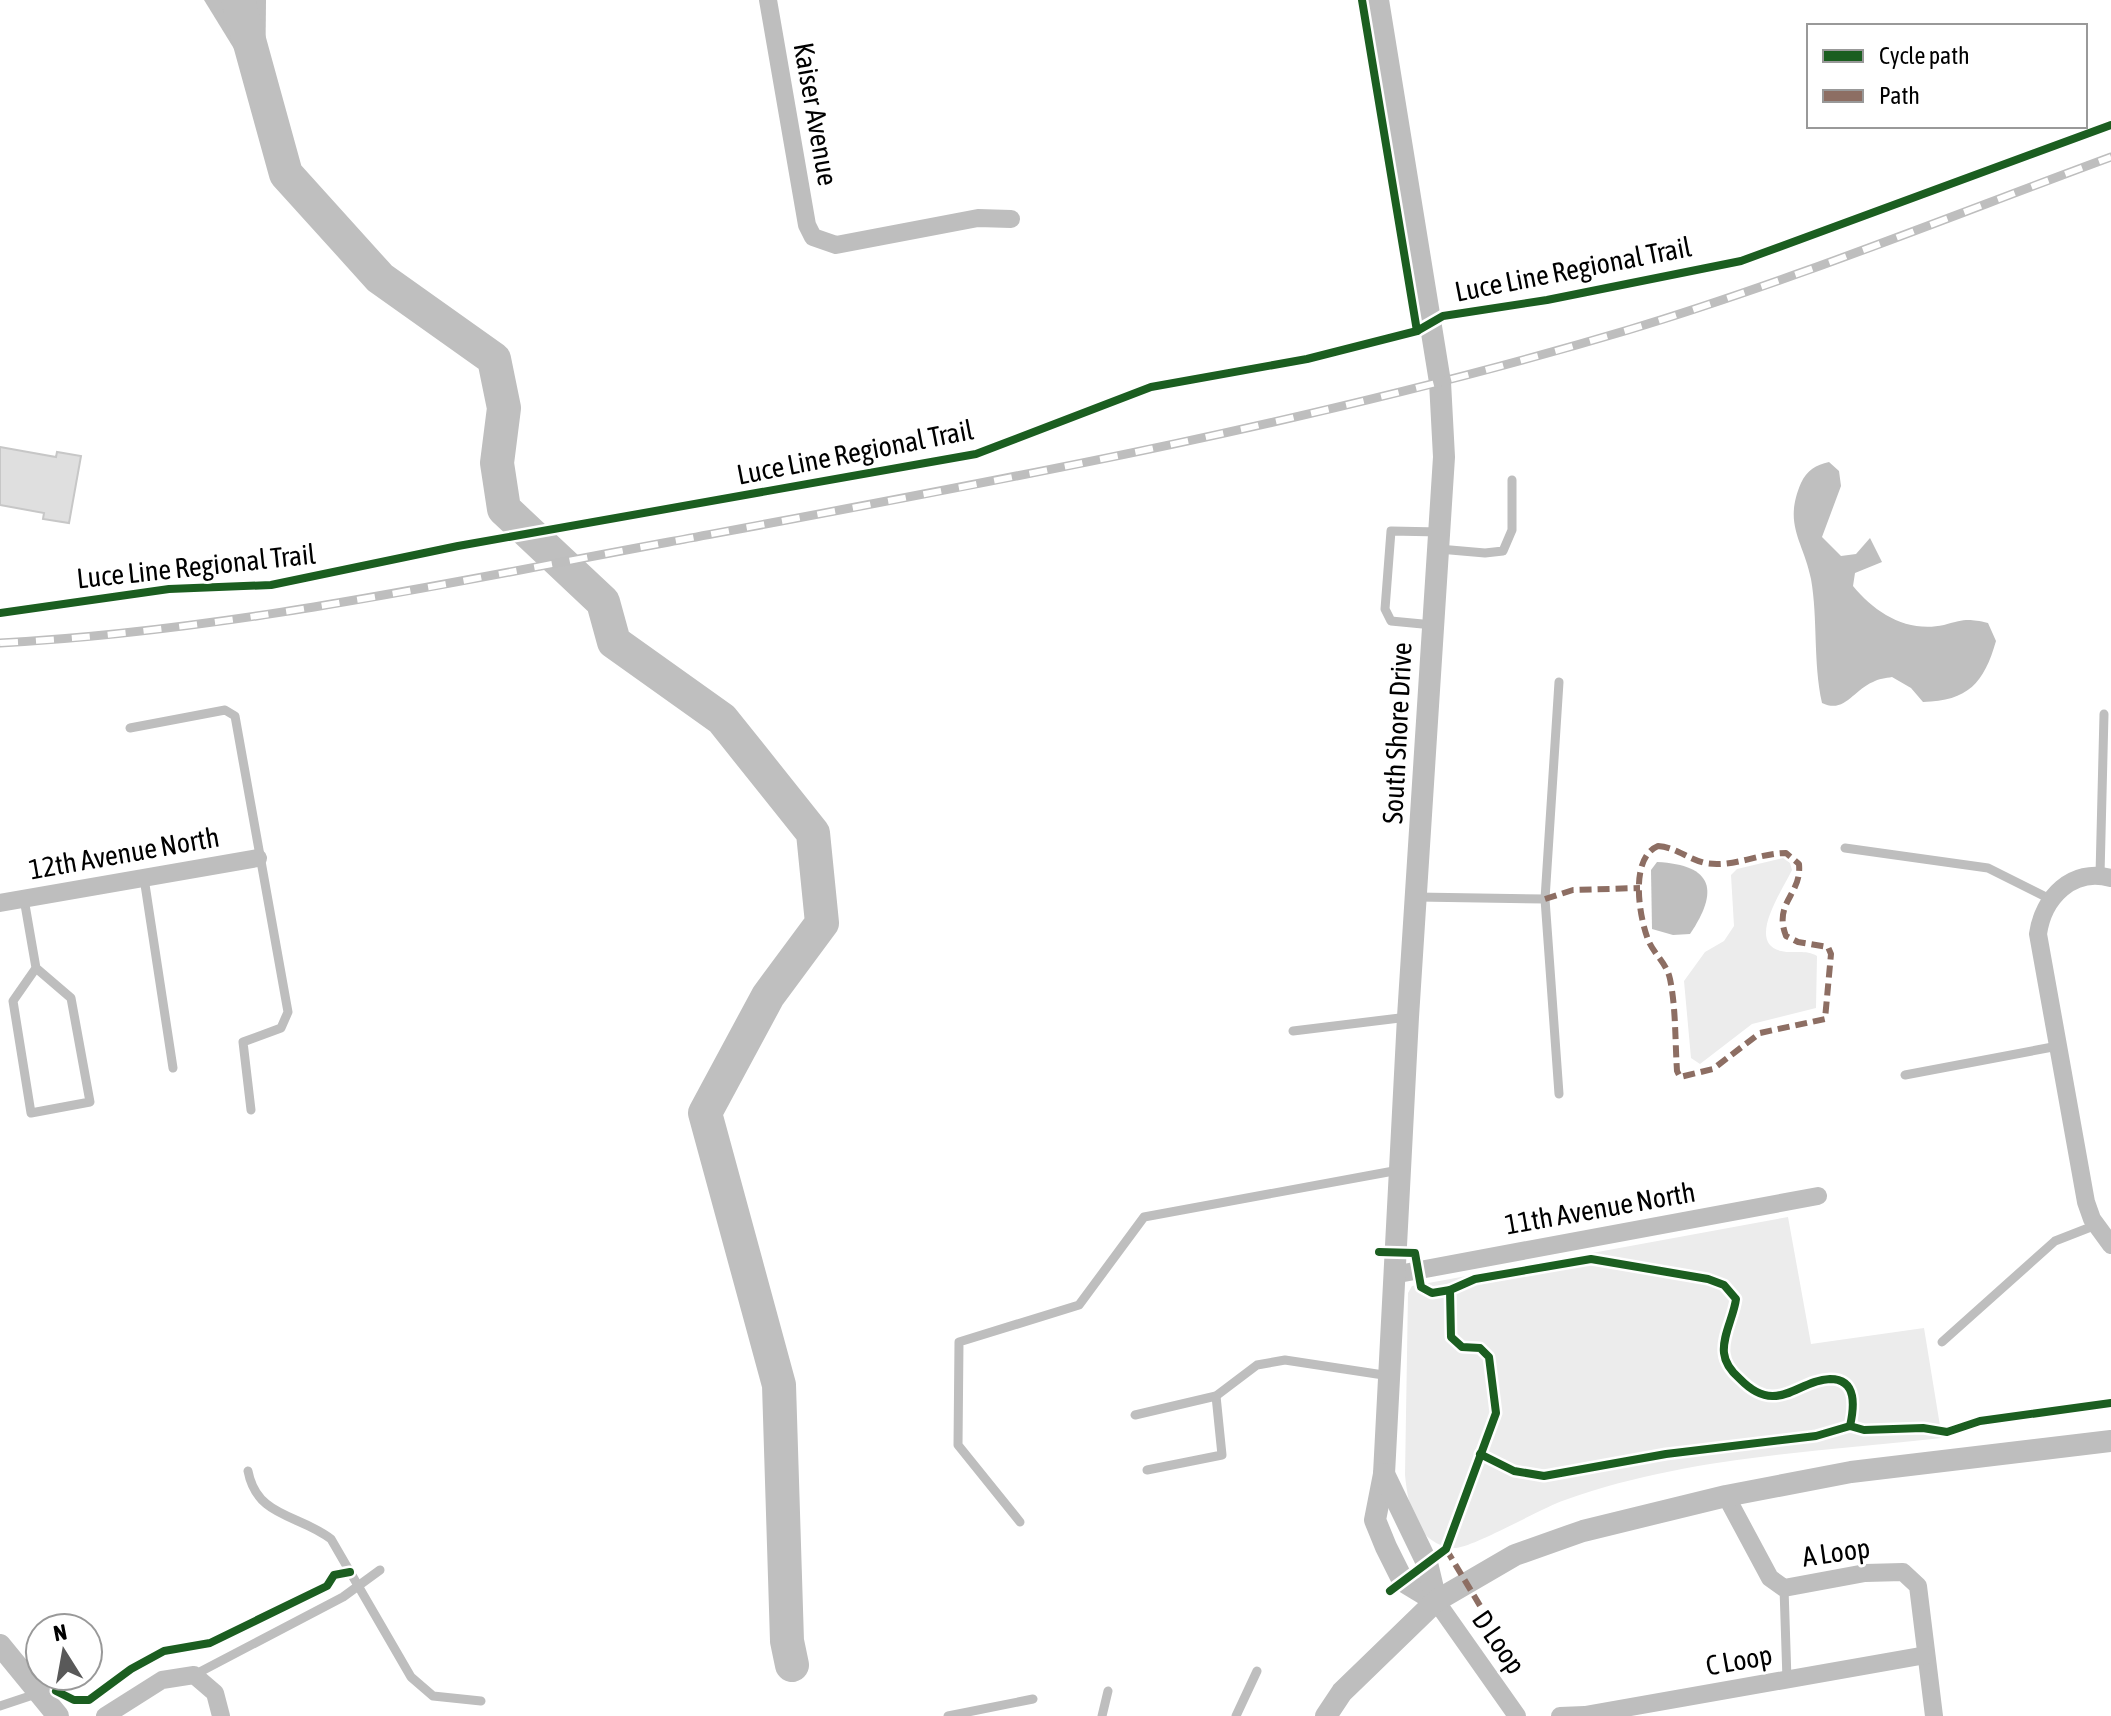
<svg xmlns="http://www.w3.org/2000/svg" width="2111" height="1716" font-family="'Asap Condensed',sans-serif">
<rect width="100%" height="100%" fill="#fff"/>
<g fill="#ececec">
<path d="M 1783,858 L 1790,863 L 1792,870 C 1784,888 1745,943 1781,951 C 1793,954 1806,949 1817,956 L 1816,1008 L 1752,1024 L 1700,1064 L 1691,1058 L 1684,981 L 1705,952 L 1724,941 L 1734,926 L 1731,875 L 1737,869 Z"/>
<path d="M 1788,1217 L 1811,1344 L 1924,1328 L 1942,1438 C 1815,1452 1685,1457 1565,1500 C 1541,1508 1471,1549 1454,1548 C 1417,1545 1408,1507 1405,1475 L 1408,1293 L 1412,1286 Z"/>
</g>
<g fill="#bfbfbf">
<path d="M 204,0 L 266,0 L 265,99 Z"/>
<path d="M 1829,462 L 1839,471 L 1841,486 L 1822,537 L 1841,556 L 1856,554 L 1870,538 L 1882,562 L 1855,573 L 1853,586 C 1875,613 1907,633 1944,625 C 1964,620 1966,618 1988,623 L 1996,641 C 1984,683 1968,701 1923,702 L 1911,688 L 1892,677 C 1886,678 1878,679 1873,682 C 1853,690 1845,714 1822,703 C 1813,662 1818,619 1811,579 C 1803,540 1783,525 1801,483 C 1807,470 1816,465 1829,462 Z"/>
<path d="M 1657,862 C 1714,865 1719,891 1690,934 L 1673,935 L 1652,929 L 1651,870 Z"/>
</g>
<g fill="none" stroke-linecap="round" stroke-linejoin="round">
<path stroke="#bfbfbf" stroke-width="34" d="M 238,0 L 286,174 L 380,278 L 494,359 L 504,408 L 497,463 L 504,509 L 603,602 L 614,642 L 722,719 L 813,833 L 822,923 L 768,996 L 705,1113 L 779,1385 L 787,1641 L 792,1665"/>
</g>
<path fill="#dfdfdf" stroke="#c7c7c7" stroke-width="2" d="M 0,447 L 56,457 L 57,452 L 81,456 L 69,523 L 43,519 L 44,513 L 0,505 Z"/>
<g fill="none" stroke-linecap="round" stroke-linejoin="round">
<g stroke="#bebebe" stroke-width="9">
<path d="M 1439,549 L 1485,553 L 1503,551 L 1512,530 L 1512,480"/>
<path d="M 1433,625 L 1391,621 L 1385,609 L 1391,531 L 1440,532"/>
<path d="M 130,728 L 225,710 L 235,716 L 288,1012 L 281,1028 L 243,1042 L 251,1110"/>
<path d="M 1845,848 L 1988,868 L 2050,899"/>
<path d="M 2100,875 L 2104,714"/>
<path d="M 144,878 L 173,1068"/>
<path d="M 1417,897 L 1545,899"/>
<path d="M 24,899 L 36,968 L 13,1001 L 31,1113 L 90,1102 L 71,998 L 36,968"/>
<path d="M 1293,1031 L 1408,1017"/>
<path d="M 1905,1075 L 2058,1046"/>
<path d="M 1559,1094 L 1545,899 L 1559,682"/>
<path d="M 1942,1342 L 2055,1241 L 2096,1225"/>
<path d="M 1135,1415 L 1216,1396 L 1257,1365 L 1285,1360 L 1390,1376"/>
<path d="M 1147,1470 L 1222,1455 L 1216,1396"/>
<path d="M 248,1471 C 257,1518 299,1514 331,1539 L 411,1677 L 433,1696 L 481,1701"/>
<path d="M 1020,1522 L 958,1445 L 959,1342 L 1079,1305 L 1144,1217 L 1399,1170"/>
<path d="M 1784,1588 L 1787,1680"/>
<path d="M 194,1675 L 343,1597 L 380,1570"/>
<path d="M 0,1706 L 39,1693"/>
<path d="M 948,1716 L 1033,1699"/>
<path d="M 1102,1716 L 1108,1691"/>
<path d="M 1236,1716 L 1257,1671"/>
</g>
<g stroke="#bebebe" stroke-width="18">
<path d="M 768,0 L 807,225 L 813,237 L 836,245 L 978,218 L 1011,219"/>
<path d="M 2111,878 C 2072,867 2043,898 2038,934 L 2086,1202 L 2092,1219 L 2111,1245"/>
<path d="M 0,903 L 258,858"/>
<path d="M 1393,1275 L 1818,1196"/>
<path d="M 1726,1496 L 1770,1578 L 1784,1588 L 1865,1573 L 1903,1572 L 1918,1586 L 1934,1716"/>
<path d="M 1436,1601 L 1517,1716"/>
<path d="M 105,1716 L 162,1680 L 194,1675 L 215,1693 L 221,1716"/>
<path d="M 1560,1716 L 1585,1715 L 1926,1655"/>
</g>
<g stroke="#bebebe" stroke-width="22">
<path d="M 1378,0 L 1440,382 L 1444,457 L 1408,1017 L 1384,1474 L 1375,1520 L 1386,1547 L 1403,1581 L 1436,1601"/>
<path d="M 1384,1474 L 1427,1563 L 1436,1601"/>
<path d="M 0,1645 L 58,1716"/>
<path d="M 1326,1716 L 1342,1692 L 1436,1601 L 1515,1555 L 1583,1531 L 1726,1496 L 1851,1472 L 2111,1441"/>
</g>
<g stroke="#bebebe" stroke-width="9">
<path id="rail" d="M 0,643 C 226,631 447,583 669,542 C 991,482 1313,424 1628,330 C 1791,281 1951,216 2111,157"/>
</g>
<use href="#rail" stroke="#fff" stroke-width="6" stroke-dasharray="18" stroke-linecap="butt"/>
<g stroke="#8d6e63" stroke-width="6" stroke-dasharray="12 6" stroke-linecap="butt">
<path d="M 1658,846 C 1675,847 1688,859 1705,863 C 1733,868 1759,853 1786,853 L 1799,864 C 1802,895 1773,902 1786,936 L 1798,942 L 1828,947 L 1831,954 L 1825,1019 L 1760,1033 L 1713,1069 L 1680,1077 L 1677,1071 C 1675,1041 1676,1008 1670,979 C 1667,964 1655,955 1649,942 C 1639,918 1629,858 1658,846 Z"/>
<path d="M 1545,899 L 1573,890 L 1640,888"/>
<path d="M 1446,1549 L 1485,1614"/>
</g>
<g stroke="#fff" stroke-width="13">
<g id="cycleway">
<path d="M 1362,0 L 1417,331"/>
<path d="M 0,613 L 169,589 L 271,585 L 458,546 L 976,454 L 1151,387 L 1307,359 L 1417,331 L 1443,316 L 1547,300 L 1741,261 L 2111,125"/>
<path d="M 1379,1252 L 1415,1253 L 1421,1287 L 1432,1293 L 1450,1290"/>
<path d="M 1480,1454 L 1514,1471 L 1544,1476 L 1666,1454 L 1816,1436 L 1850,1426 L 1864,1430 L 1923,1428 L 1947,1432 L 1980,1421 L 2111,1403"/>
<path d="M 1390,1591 L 1446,1549 L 1496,1413 L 1489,1357 L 1480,1348 L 1462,1347 L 1451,1337 L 1450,1290 L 1475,1279 L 1591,1259 L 1708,1279 L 1724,1285 L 1736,1299 C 1734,1316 1722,1336 1724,1353 C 1725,1363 1733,1373 1740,1379 C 1777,1417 1797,1380 1830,1379 C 1858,1379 1854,1408 1850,1426"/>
<path d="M 56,1691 L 74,1700 L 89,1700 L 131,1669 L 164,1651 L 210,1643 L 327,1586 L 334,1575 L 350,1572"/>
</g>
</g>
<use href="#cycleway" stroke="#1b5e20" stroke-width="8"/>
</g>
<g text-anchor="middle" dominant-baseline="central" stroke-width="6" stroke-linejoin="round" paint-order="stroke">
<g font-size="28" fill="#000" stroke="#fff">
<text transform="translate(816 114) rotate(80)">Kaiser Avenue</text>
<text transform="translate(1573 269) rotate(-11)">Luce Line Regional Trail</text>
<text transform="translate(855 452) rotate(-11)">Luce Line Regional Trail</text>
<text transform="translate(196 566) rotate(-6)">Luce Line Regional Trail</text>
<text transform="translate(1397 733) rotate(-87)">South Shore Drive</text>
<text transform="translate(124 853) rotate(-10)">12th Avenue North</text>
<text transform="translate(1600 1208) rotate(-10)">11th Avenue North</text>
<text transform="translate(1836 1552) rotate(-8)">A Loop</text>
<text transform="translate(1499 1642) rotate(55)">D Loop</text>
<text transform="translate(1739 1660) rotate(-10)">C Loop</text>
</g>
</g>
<rect x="1807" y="24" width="280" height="104" fill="#ffffff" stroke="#999999" stroke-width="2"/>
<rect x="1823" y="50" width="40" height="12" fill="#1b5e20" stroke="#999999" stroke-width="2"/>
<text x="1879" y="64" font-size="24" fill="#000000">Cycle path</text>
<rect x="1823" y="90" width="40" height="12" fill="#8d6e63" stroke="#999999" stroke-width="2"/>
<text x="1879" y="104" font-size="24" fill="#000000">Path</text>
<g transform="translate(64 1652) rotate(349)"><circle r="38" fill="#ffffff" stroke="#999999" stroke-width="2"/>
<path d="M0-6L14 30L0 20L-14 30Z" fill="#595959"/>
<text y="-12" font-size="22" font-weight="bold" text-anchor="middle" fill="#000000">N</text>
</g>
</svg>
